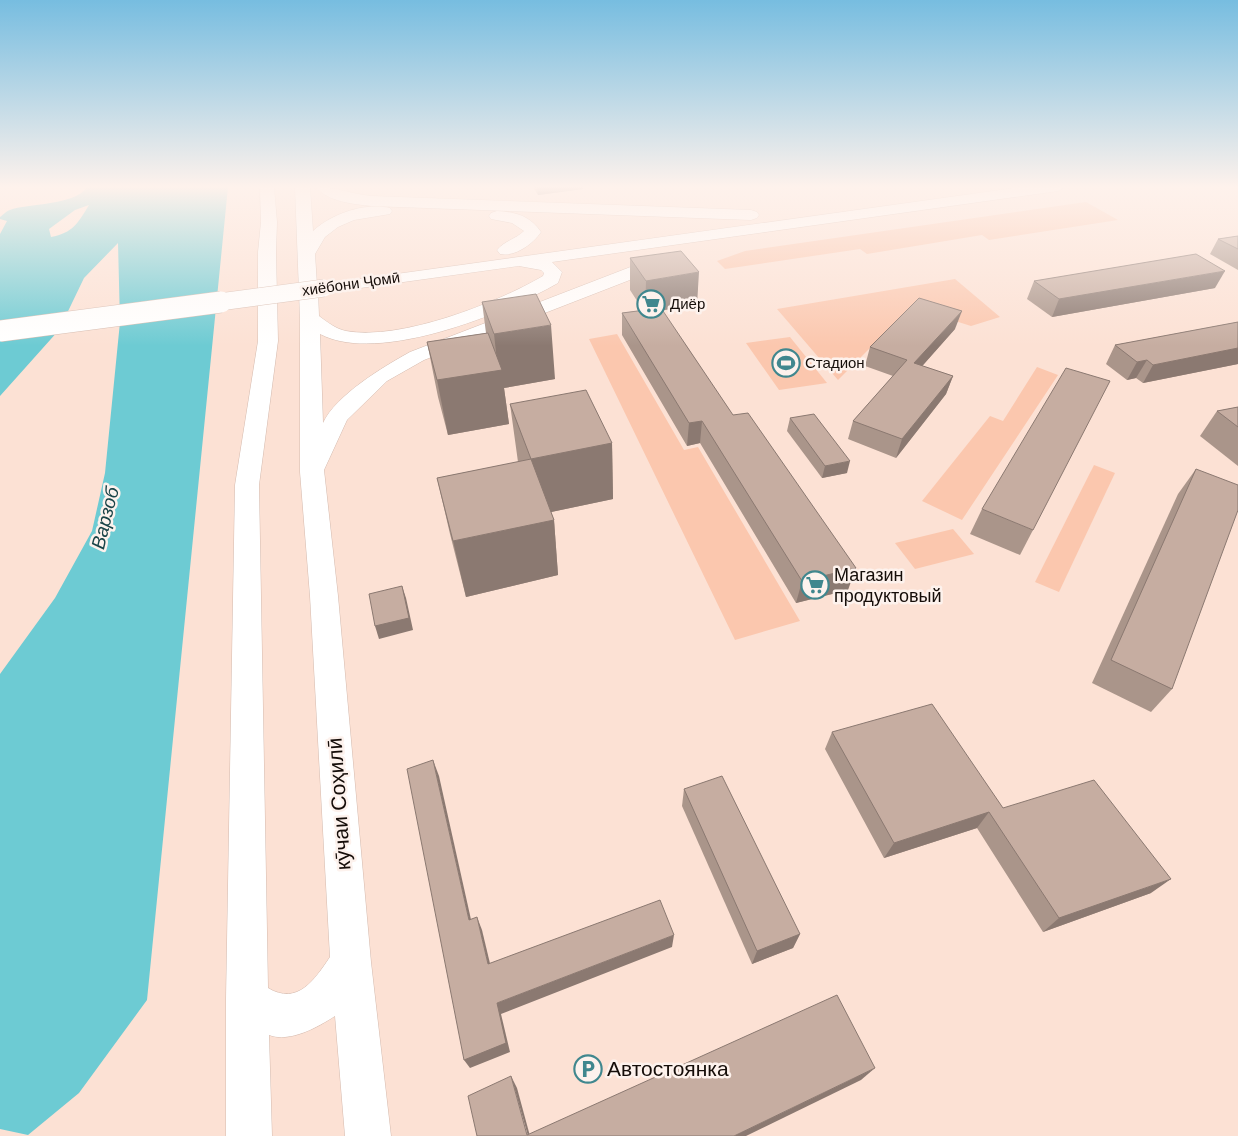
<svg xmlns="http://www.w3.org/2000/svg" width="1238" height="1136" font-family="'DM Sans',sans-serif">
<rect width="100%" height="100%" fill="#fce1d4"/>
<g fill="#fbc7ae">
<path d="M 1086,202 L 1118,220 L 989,240 L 982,235 L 867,254 L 860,249 L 725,269 L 717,261 L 745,251 Z"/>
<path d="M 955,279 L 1000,317 L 971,326 L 911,307 L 838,380 L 777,309 Z"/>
<path d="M 617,334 L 684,450 L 698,447 L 800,621 L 735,640 L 589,339 Z"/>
<path d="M 790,337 L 827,383 L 779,390 L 746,343 Z"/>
<path d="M 1037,367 L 1058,375 L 962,520 L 922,501 L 990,416 L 1003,421 Z"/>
<path d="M 1094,465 L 1115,473 L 1059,592 L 1035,582 Z"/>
<path d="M 953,529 L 974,554 L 915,569 L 895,543 Z"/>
</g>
<path fill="#6dcbd3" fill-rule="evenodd" d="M 87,187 L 228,187 L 147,1000 L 79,1093 L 28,1135 L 0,1129 L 0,674 L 55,598 L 92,531 L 105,473 L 120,322 L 118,243 L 84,278 L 59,330 L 0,396 L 0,234 L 7,221 L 0,219 L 0,217 C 3,215 6,211 10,210 C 27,203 75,206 87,187 ZM 89,205 C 78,223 73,233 51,237 L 49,229 L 75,210 Z"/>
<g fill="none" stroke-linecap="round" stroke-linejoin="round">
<g stroke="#d4baae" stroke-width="1">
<g id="secondary">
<path d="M 260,187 L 274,187 L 277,222 L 276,252 L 278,341 L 259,485 L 268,988 C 298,1006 315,979 330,957 L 310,596 L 300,472 L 300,318 L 295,187 L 310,187 L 313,231 C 331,214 365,202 390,208 L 392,211 L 390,214 L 354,220 L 338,227 L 325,237 L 315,254 L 317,285 L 1022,187 L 1065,187 L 1058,191 L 552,262 L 562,272 L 558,283 C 506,313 378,365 320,334 L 323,423 C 336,395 383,367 410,352 L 659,256 L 665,255 L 671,256 L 674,260 L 671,264 L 424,360 L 387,381 L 347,420 L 324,470 L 338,596 L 371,962 L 391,1136 L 345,1136 L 335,1016 C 318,1027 290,1043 269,1035 L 272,1136 L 226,1136 L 226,999 L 235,485 L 258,341 L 258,252 L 261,222 ZM 519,266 L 541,270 L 544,273 L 543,276 C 497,303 400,341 346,331 C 336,329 327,322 319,316 L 318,292 L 324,293 Z"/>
<path d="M 316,187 C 335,187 352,194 371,196 L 751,210 L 757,212 L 759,215 L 757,218 L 751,220 L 371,206 C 354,204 328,202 316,187 Z"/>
<path d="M 497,211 C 516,212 530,216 541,232 C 533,244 515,257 500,254 L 497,250 C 504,241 516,239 524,231 L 512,223 L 491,219 L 489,216 L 491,213 Z"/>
</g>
</g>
<use href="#secondary" fill="#fff" fill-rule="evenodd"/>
<g stroke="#d4baae" stroke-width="18" stroke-linecap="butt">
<path id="secondary-bridge-far1" d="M 212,303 L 324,288"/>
</g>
<g stroke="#d4baae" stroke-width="22" stroke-linecap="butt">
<path id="secondary-bridge" d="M 0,331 L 221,302"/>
</g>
<use href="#secondary-bridge-far1" stroke="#fff" stroke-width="17"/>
<use href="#secondary-bridge" stroke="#fff" stroke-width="21"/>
</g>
<g fill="#aa958a">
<path d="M 533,187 L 583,187 L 583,189 L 538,195 Z"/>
<path d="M 1238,236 L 1238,270 L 1210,254 L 1218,239 Z"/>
<path d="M 630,258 L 697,305 L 662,310 L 848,590 L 796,603 L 700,443 L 687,446 L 622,335 L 622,313 L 643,310 L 630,290 Z"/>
<path d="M 1034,281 L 1215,288 L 1052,317 L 1027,299 Z"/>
<path d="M 482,302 L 555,379 L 504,388 L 509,424 L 448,435 L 438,397 L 427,342 L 486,333 Z"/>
<path d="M 1238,322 L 1238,364 L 1143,383 L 1136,378 L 1127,380 L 1106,364 L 1115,345 Z"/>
<path d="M 955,329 L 922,366 L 953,376 L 946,394 L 896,458 L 848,439 L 853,421 L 893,376 L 865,366 L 870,347 Z"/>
<path d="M 510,404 L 612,443 L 613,499 L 551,512 L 554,520 L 558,575 L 466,597 L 450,534 L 437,478 L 518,462 Z"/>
<path d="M 1238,407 L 1238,466 L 1200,436 L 1217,411 Z"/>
<path d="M 790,418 L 847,473 L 822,478 L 787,431 Z"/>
<path d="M 1196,469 L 1172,689 L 1151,712 L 1092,683 L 1178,494 Z"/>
<path d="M 982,509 L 1033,530 L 1020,555 L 970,534 Z"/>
<path d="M 832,732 L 1003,808 L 1151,893 L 1043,932 L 977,828 L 884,858 L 825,749 Z"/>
<path d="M 684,789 L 800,934 L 793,948 L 752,964 L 682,806 Z"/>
</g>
<g fill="#8b7971">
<path d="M 537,187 L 583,187 L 583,189 L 538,195 Z"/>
<path d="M 1225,271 L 1215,288 L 1052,317 L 1059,299 Z"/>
<path d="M 699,272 L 697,305 L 645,313 L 646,281 Z"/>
<path d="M 962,311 L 955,329 L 909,381 L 914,363 Z"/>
<path d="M 551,325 L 555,379 L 504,388 L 509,424 L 448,435 L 437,380 L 498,370 L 494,334 Z"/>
<path d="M 1238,348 L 1238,364 L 1143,383 L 1153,365 Z"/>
<path d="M 1147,360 L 1136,378 L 1127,380 L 1137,362 Z"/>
<path d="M 953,376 L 946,394 L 896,458 L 902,439 Z"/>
<path d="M 702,421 L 700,443 L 687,446 L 689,423 Z"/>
<path d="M 612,443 L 613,499 L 537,515 L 531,459 Z"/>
<path d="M 850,461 L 847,473 L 822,478 L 825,466 Z"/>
<path d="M 554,520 L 558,575 L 466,597 L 453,541 Z"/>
<path d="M 856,568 L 848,590 L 796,603 L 802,581 Z"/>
<path d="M 402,586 L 406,598 L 413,630 L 379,639 L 375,626 Z"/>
<path d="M 433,760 L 439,776 L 474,933 L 469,920 Z"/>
<path d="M 989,812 L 977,828 L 884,858 L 894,843 Z"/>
<path d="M 1171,879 L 1151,893 L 1043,932 L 1059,918 Z"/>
<path d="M 477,917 L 482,930 L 493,976 L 488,964 Z"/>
<path d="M 800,934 L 793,948 L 752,964 L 757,951 Z"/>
<path d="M 674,935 L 672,947 L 501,1014 L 510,1052 L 470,1068 L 464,1060 L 497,1003 Z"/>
<path d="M 875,1068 L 861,1080 L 746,1136 L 734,1136 Z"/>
<path d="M 511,1076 L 517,1088 L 530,1136 L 528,1136 Z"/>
</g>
<g fill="#c6ada1" stroke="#8b7971">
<path d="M 1238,236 L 1238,249 L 1218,239 Z"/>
<path d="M 681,251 L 699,272 L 646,281 L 630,258 Z"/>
<path d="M 1196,254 L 1225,271 L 1059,299 L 1034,281 Z"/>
<path d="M 536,294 L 551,325 L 494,334 L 482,302 Z"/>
<path d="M 919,298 L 962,311 L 914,363 L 953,376 L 902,439 L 853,421 L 907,360 L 870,347 Z"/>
<path d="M 661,308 L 733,415 L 748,413 L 856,568 L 802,581 L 702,421 L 689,423 L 622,313 Z"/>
<path d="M 1238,322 L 1238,348 L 1153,365 L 1147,360 L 1137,362 L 1115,345 Z"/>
<path d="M 488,333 L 502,370 L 437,380 L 427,342 Z"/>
<path d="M 1066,368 L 1110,381 L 1033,530 L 982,509 Z"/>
<path d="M 586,390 L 612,443 L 531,459 L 510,404 Z"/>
<path d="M 1238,407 L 1238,427 L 1217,411 Z"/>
<path d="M 814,414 L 850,461 L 825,466 L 790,418 Z"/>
<path d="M 531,459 L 554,520 L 453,541 L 437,478 Z"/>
<path d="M 1196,469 L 1238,485 L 1238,510 L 1172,689 L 1111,660 Z"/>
<path d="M 402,586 L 409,618 L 375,626 L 369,594 Z"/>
<path d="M 932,704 L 1003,808 L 1094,780 L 1171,879 L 1059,918 L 989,812 L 894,843 L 832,732 Z"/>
<path d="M 433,760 L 469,920 L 477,917 L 488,964 L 660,900 L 674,935 L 497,1003 L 506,1043 L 464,1060 L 407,769 Z"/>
<path d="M 722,776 L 800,934 L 757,951 L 684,789 Z"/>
<path d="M 837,995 L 875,1068 L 734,1136 L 477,1136 L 468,1096 L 511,1076 L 527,1135 Z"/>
</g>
<linearGradient id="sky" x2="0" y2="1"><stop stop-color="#77bde0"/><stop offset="0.54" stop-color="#fef2ec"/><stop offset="1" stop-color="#fef2ec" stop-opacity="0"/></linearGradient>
<rect width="1238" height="346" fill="url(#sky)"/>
<defs>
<g id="supermarket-ring" transform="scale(1.4375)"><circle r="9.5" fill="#fdf2ed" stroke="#40878e" stroke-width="1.5"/><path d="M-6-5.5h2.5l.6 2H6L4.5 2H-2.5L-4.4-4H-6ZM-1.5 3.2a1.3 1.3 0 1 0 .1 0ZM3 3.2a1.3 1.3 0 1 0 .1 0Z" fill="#40878e"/></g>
<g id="stadium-ring" transform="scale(1.4375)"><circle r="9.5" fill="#fdf2ed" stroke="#40878e" stroke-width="1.5"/><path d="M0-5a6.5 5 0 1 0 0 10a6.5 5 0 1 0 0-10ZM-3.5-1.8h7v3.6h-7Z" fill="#40878e"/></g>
<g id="parking-ring" transform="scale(1.4375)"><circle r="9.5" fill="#fdf2ed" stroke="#40878e" stroke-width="1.5"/><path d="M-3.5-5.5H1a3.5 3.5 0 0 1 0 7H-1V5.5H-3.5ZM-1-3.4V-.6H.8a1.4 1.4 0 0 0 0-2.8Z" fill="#40878e"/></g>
</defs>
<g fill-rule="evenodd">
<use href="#supermarket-ring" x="651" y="304"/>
<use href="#stadium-ring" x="786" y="363"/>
<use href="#supermarket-ring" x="815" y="585"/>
<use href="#parking-ring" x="588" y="1069"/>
</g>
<g text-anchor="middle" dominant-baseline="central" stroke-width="5" stroke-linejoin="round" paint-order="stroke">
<g font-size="15" fill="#150d09" stroke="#fdf2ed">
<text transform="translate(351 284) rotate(-8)">хиёбони Ҷомӣ</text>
</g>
<g font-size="15" fill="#150d09" stroke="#fdf2ed" text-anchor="start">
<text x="670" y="304">Диёр</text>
<text x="805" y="363">Стадион</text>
</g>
<g font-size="18" fill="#150d09" stroke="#fdf2ed" text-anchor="start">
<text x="834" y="575">Магазин<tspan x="834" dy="21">продуктовый</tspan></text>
</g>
<g font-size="19" font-style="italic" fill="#194448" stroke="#fdf2ed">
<text transform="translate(105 518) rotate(-76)">Варзоб</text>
</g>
<g font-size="21" fill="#150d09" stroke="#fdf2ed">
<text transform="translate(339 804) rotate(-94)">кӯчаи Соҳилӣ</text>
</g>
<g font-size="21" fill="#150d09" stroke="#fdf2ed" text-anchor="start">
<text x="607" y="1069">Автостоянка</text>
</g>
</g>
</svg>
